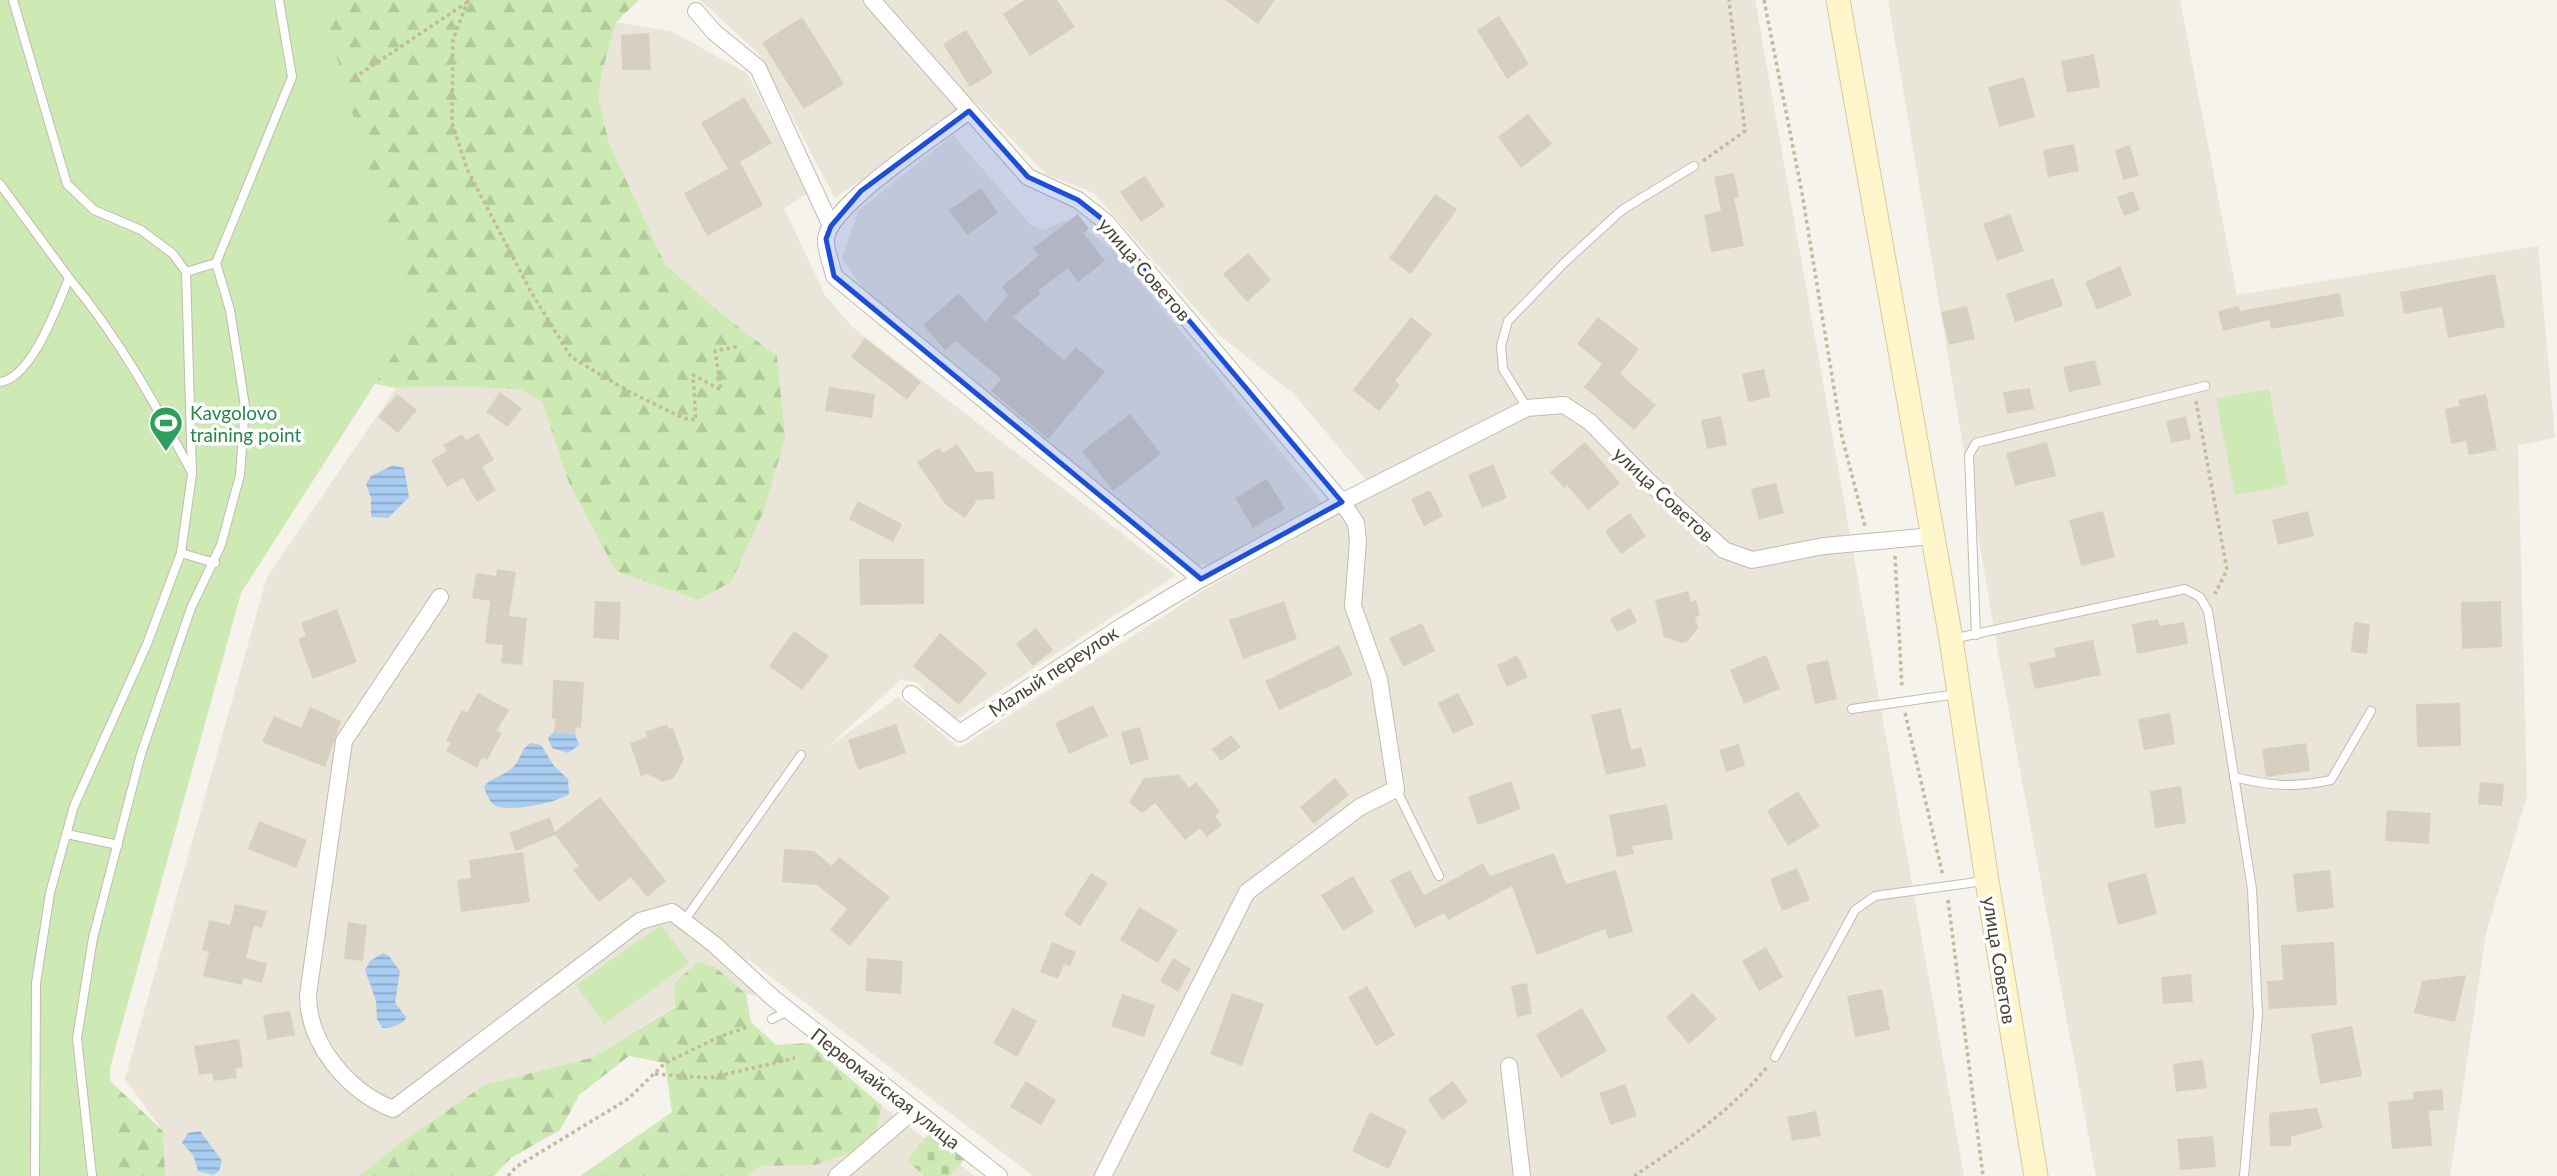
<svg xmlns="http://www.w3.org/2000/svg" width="2557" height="1176" font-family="Lato,sans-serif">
<defs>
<pattern id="forest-firs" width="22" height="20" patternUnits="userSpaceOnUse" patternTransform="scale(1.75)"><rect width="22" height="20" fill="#cde9b4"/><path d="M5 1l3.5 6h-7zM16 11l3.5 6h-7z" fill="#b2c99c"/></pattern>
<pattern id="cemetery-stones" width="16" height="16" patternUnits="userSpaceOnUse" patternTransform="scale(1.75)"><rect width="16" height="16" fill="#cde9b4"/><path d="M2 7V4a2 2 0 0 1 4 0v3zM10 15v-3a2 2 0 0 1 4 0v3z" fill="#b2c99c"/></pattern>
<pattern id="water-rules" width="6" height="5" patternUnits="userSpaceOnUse" patternTransform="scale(1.75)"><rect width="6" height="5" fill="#a8cdf1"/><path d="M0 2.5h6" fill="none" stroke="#8ba8c4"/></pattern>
</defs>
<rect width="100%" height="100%" fill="#f5f3eb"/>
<g fill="#e9e5d9">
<path d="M 700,0 L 1755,0 L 1964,1176 L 1033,1176 L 745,957 L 773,998 L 746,994 L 715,967 L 674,983 L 675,1006 L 594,1057 L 484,1085 L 399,1144 L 359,1176 L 165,1176 L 163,1131 L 125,1079 L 267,577 L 396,388 L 440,386 L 518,389 L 542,401 L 569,483 L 777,356 L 723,315 L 665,264 L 609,143 L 599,101 L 601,76 L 616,22 L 673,32 L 747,73 L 808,193 L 784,208 L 825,295 L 851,326 L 1176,575 L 952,722 L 918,683 L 901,679 L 827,748 L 898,697 L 959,748 L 1204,590 L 1376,492 L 1294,394 L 1220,336 L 1094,193 L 1047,175 L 974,101 L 835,198 L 759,54 Z"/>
<path d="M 1888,0 L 2180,0 L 2237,295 L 2538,246 L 2555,438 L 2518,445 L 2527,796 L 2486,933 L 2450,1176 L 2096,1176 L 1997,647 Z"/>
<path d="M 953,135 L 1031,225 L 1043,230 L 1064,221 L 1075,221 L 1114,251 L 1322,502 L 1209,565 L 1195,564 L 1015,421 L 868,296 L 842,259 L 858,211 Z"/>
<path d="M 882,1106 L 975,1176 L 748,1176 L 760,1166 L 815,1165 L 872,1145 Z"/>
</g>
<g fill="url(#forest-firs)">
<path d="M 314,0 L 639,0 L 616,22 L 601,76 L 599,101 L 609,143 L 665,264 L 723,315 L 777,356 L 785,438 L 764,510 L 731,582 L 698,600 L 616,571 L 569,483 L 542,401 L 518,389 L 440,386 L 396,388 L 345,378 Z"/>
<path d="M 698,962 L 715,967 L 746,994 L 751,1022 L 776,1045 L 809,1043 L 882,1106 L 873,1145 L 815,1165 L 760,1166 L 748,1176 L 580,1176 L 672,1112 L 665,1063 L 629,1056 L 580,1094 L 560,1130 L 511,1158 L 494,1176 L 359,1176 L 399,1144 L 484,1085 L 594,1057 L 675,1007 L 674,983 Z"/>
<path d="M 108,1079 L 163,1131 L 165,1176 L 110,1176 Z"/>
</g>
<path fill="url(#cemetery-stones)" d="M 932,1130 L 965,1159 L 950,1176 L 925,1176 L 907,1161 Z"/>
<g fill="#cde9b4">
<path d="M 0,0 L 321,0 L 368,170 L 421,312 L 241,593 L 110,1068 L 112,1176 L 0,1176 Z"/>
<path d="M 2269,389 L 2288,485 L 2235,495 L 2216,399 Z"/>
<path d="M 661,925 L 689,963 L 604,1024 L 576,985 Z"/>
</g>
<g fill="url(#water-rules)">
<path d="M 393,465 L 404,468 L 409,497 L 388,518 L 371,517 L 371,498 L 366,484 L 371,476 Z"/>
<path d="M 554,732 L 575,734 L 579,745 L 568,753 L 552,748 L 548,738 Z"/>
<path d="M 532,743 L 541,745 L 554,766 L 568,779 L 569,794 C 557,803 510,812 496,806 C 489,803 487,794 484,787 C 492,776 503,777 512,768 C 522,760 519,748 532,743 Z"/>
<path d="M 383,953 L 389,956 L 400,971 L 395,1003 L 406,1017 C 404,1025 390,1028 382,1028 L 377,1019 L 376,1001 L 365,970 L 370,961 Z"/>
<path d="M 200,1131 L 222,1161 L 219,1171 L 213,1175 L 198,1171 L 193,1155 L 182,1143 L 188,1133 Z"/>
</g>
<g fill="#d7d0c0">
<path d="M 1025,0 L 1057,0 L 1075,27 L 1030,56 L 1003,14 Z"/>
<path d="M 1225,0 L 1275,0 L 1258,24 Z"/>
<path d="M 1499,16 L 1529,64 L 1507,79 L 1477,30 Z"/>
<path d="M 802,17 L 844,84 L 804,109 L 762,43 Z"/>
<path d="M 966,30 L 993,73 L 970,87 L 943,44 Z"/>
<path d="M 649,33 L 651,70 L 622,70 L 621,35 Z"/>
<path d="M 2094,54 L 2100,87 L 2067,93 L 2061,61 Z"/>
<path d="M 2024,77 L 2035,117 L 1999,127 L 1988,87 Z"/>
<path d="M 744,97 L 772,143 L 740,162 L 763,205 L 707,236 L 684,193 L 728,169 L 701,123 Z"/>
<path d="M 1528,114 L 1552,144 L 1521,168 L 1498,137 Z"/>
<path d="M 2074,144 L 2079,171 L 2048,177 L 2043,150 Z"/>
<path d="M 2130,145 L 2139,176 L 2123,180 L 2115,150 Z"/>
<path d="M 1734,173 L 1739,197 L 1734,198 L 1744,246 L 1711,252 L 1704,215 L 1721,211 L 1714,177 Z"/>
<path d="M 1145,176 L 1165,206 L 1141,222 L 1120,192 Z"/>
<path d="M 981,188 L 998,213 L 967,235 L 949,210 Z"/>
<path d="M 2133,191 L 2140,210 L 2124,216 L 2117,197 Z"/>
<path d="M 1435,194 L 1457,209 L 1411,274 L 1389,258 Z"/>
<path d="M 1078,214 L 1089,229 L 1083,233 L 1105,261 L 1078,282 L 1068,268 L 1038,291 L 1040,294 L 1013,317 L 1064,360 L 1076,347 L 1105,372 L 1048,439 L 991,391 L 1001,379 L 956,341 L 945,350 L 923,325 L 959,293 L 985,322 L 1008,295 L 1002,287 L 1039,255 L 1033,248 Z"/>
<path d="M 2010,214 L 2024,251 L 1997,261 L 1983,224 Z"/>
<path d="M 1248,253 L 1271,280 L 1247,302 L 1223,274 Z"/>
<path d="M 2120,266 L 2132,295 L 2097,310 L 2085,282 Z"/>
<path d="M 2495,274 L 2505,327 L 2448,338 L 2442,307 L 2404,314 L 2400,292 Z"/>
<path d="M 2053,278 L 2063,306 L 2015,322 L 2006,294 Z"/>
<path d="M 2340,293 L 2344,316 L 2271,329 L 2269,320 L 2223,331 L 2218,311 L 2239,306 L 2240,311 Z"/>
<path d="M 1967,306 L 1975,339 L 1949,345 L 1941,312 Z"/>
<path d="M 1411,317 L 1432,334 L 1395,381 L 1400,385 L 1379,411 L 1353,390 Z"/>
<path d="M 1598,317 L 1639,349 L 1620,374 L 1656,405 L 1634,430 L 1584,387 L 1602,364 L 1577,344 Z"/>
<path d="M 865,338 L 921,382 L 907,400 L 851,357 Z"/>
<path d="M 2095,360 L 2101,385 L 2069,392 L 2063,367 Z"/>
<path d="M 1764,369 L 1770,397 L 1748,402 L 1742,374 Z"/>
<path d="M 829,387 L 875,394 L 872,418 L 825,411 Z"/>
<path d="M 2030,388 L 2034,409 L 2007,414 L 2003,392 Z"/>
<path d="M 500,392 L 522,408 L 508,427 L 486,412 Z"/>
<path d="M 397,394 L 417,410 L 398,433 L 378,417 Z"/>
<path d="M 2486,394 L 2497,450 L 2469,455 L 2466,441 L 2451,444 L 2445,409 L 2460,406 L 2458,400 Z"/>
<path d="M 1130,414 L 1161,454 L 1113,491 L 1082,451 Z"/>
<path d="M 1721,416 L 1727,445 L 1707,449 L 1701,420 Z"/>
<path d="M 2186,416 L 2191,439 L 2171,443 L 2166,421 Z"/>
<path d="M 478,433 L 494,460 L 482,467 L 496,490 L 477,502 L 463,478 L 447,487 L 431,460 L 447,451 L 443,445 L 462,434 L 466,440 Z"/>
<path d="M 1585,442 L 1620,483 L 1588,510 L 1567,485 L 1564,488 L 1550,472 Z"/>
<path d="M 2047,442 L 2056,476 L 2015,486 L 2006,453 Z"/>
<path d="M 957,444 L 976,472 L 993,471 L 995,499 L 977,500 L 965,518 L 946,505 L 917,462 L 939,448 L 943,453 Z"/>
<path d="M 1493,464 L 1507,498 L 1482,508 L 1468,475 Z"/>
<path d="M 1267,479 L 1285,509 L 1253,528 L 1235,498 Z"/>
<path d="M 1776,483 L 1784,513 L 1759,520 L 1751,489 Z"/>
<path d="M 1430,490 L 1443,516 L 1424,526 L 1411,499 Z"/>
<path d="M 858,501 L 902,524 L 893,542 L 849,519 Z"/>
<path d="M 2103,511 L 2115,557 L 2081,566 L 2069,520 Z"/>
<path d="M 2308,511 L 2314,536 L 2278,545 L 2272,520 Z"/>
<path d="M 1630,513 L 1646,536 L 1621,554 L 1605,531 Z"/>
<path d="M 859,559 L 924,559 L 924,604 L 860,605 Z"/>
<path d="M 497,569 L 516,572 L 509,616 L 527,618 L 522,665 L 501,663 L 503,645 L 485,643 L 490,601 L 472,598 L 476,573 L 496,576 Z"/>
<path d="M 1688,591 L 1691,602 L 1696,600 L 1700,615 L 1695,617 L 1698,628 L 1687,642 L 1681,643 L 1664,637 L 1655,600 Z"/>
<path d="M 595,601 L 621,602 L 619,640 L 593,638 Z"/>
<path d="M 1284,601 L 1297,639 L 1243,659 L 1229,620 Z"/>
<path d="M 2501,601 L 2502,647 L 2462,649 L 2461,602 Z"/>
<path d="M 1630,608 L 1637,622 L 1617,632 L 1610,619 Z"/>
<path d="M 337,609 L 357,662 L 313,679 L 298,639 L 306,636 L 301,623 Z"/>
<path d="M 2158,619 L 2160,626 L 2184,622 L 2188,644 L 2137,654 L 2132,624 Z"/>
<path d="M 2354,622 L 2370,624 L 2367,654 L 2351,652 Z"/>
<path d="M 1422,623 L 1435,651 L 1403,667 L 1389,638 Z"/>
<path d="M 1036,628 L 1053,650 L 1033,666 L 1016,644 Z"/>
<path d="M 794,631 L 829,656 L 802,690 L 769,666 Z"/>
<path d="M 940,633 L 987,673 L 959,705 L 913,666 Z"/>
<path d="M 2093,640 L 2101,675 L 2035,689 L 2029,663 L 2056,657 L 2054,648 Z"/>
<path d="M 1339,645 L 1353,675 L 1279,710 L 1265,681 Z"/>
<path d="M 1517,655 L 1528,677 L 1507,687 L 1497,665 Z"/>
<path d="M 1766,655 L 1780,689 L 1744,704 L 1730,670 Z"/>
<path d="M 1828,660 L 1837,699 L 1815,704 L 1806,665 Z"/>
<path d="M 553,680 L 584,682 L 581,728 L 576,727 L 575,734 L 554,732 L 555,719 L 552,719 Z"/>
<path d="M 478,693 L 509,710 L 497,730 L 502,733 L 487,760 L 482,758 L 477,768 L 446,751 L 451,743 L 446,740 L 462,710 L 467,713 Z"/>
<path d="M 1458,693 L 1474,724 L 1453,734 L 1438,703 Z"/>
<path d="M 2460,703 L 2461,746 L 2417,747 L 2416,704 Z"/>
<path d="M 1093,705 L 1108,736 L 1069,754 L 1055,723 Z"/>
<path d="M 310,707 L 341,721 L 325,767 L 262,742 L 274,716 L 301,728 Z"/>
<path d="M 1621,708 L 1631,750 L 1641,747 L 1646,766 L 1606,775 L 1591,715 Z"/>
<path d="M 2170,713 L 2175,744 L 2144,750 L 2138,719 Z"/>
<path d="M 667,724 L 669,729 L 673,728 L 684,759 L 674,778 L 663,782 L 647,774 L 641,776 L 630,743 L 647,737 L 645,732 Z"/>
<path d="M 896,724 L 906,753 L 858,770 L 848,740 Z"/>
<path d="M 1140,727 L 1149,759 L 1130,765 L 1121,732 Z"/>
<path d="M 1231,735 L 1241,747 L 1221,761 L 1212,749 Z"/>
<path d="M 2306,743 L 2310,771 L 2266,777 L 2262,749 Z"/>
<path d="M 1739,744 L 1745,766 L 1726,772 L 1719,750 Z"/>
<path d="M 1179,775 L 1189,788 L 1196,782 L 1220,811 L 1215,816 L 1222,825 L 1207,837 L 1200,828 L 1185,840 L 1155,803 L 1142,813 L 1129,802 L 1144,778 Z"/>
<path d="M 1335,778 L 1349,795 L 1314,824 L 1300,807 Z"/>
<path d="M 1511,781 L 1521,809 L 1478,825 L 1468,797 Z"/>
<path d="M 2480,782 L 2504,784 L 2502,806 L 2478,804 Z"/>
<path d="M 2181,786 L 2186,823 L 2155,828 L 2150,791 Z"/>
<path d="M 1798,791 L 1820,826 L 1788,846 L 1767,811 Z"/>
<path d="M 600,797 L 666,881 L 647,897 L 631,877 L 599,902 L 573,870 L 579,866 L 555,835 L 516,851 L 509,833 L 550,817 L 555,832 Z"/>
<path d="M 1667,804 L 1673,839 L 1632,846 L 1634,854 L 1617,857 L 1609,815 Z"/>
<path d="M 2387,810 L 2431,813 L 2429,844 L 2385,841 Z"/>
<path d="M 259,821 L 307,840 L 296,868 L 248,849 Z"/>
<path d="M 784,849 L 814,851 L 832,866 L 839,857 L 890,897 L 850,946 L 830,930 L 847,909 L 817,885 L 782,882 Z"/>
<path d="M 523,852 L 530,902 L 461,912 L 457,880 L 471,878 L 469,860 Z"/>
<path d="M 1554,853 L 1566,884 L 1616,870 L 1633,932 L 1608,939 L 1605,929 L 1537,955 L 1512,886 L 1448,920 L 1444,913 L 1415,928 L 1390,880 L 1410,870 L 1424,895 L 1483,863 L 1490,876 Z"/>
<path d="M 1797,868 L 1810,900 L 1782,911 L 1770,879 Z"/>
<path d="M 2330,870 L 2334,908 L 2297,912 L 2293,874 Z"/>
<path d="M 1091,873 L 1108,883 L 1080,926 L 1064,915 Z"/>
<path d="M 2146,873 L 2157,914 L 2118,925 L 2107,883 Z"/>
<path d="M 1353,876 L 1374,912 L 1343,931 L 1321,895 Z"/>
<path d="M 235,904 L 267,911 L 262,928 L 254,926 L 246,958 L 267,963 L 262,983 L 243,978 L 242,985 L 203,976 L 209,952 L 202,950 L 209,920 L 230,925 Z"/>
<path d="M 1139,907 L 1178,930 L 1158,963 L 1120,940 Z"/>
<path d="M 348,922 L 367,925 L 363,961 L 344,959 Z"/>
<path d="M 1052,942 L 1076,952 L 1070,966 L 1064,964 L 1058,979 L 1040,972 Z"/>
<path d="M 2334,942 L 2337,1005 L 2269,1009 L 2267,981 L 2283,980 L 2281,945 Z"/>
<path d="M 1766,947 L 1783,977 L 1759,991 L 1742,961 Z"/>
<path d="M 867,958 L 903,961 L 901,994 L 865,991 Z"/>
<path d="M 1173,958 L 1191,969 L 1178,992 L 1160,981 Z"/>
<path d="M 2191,974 L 2193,1002 L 2163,1004 L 2161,977 Z"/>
<path d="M 2466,975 L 2455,1022 L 2414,1013 L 2422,981 Z"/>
<path d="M 1527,983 L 1532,1014 L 1517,1017 L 1511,986 Z"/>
<path d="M 1367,986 L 1395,1035 L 1376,1046 L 1348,997 Z"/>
<path d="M 1882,989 L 1890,1030 L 1855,1037 L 1847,996 Z"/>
<path d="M 1232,993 L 1264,1004 L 1242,1066 L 1210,1054 Z"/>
<path d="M 1693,993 L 1717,1019 L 1689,1044 L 1666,1017 Z"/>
<path d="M 1122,994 L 1155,1005 L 1144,1037 L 1111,1026 Z"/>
<path d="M 1013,1008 L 1037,1021 L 1017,1057 L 993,1043 Z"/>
<path d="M 1582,1008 L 1607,1051 L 1561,1078 L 1536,1035 Z"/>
<path d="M 290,1011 L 295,1035 L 267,1040 L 263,1015 Z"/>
<path d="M 2352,1026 L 2362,1076 L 2320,1084 L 2311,1034 Z"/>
<path d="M 239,1039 L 243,1067 L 235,1069 L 237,1078 L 214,1081 L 212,1073 L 199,1075 L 194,1046 Z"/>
<path d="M 2203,1060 L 2207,1088 L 2176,1092 L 2173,1064 Z"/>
<path d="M 1026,1081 L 1056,1100 L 1041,1125 L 1010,1107 Z"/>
<path d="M 1453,1081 L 1468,1102 L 1442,1120 L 1428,1099 Z"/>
<path d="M 1625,1084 L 1637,1116 L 1611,1125 L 1599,1093 Z"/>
<path d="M 2442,1089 L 2444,1110 L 2429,1111 L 2432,1146 L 2392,1149 L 2388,1102 L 2413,1099 L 2413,1092 Z"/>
<path d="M 2317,1108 L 2323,1128 L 2291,1137 L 2291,1146 L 2270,1146 L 2269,1113 Z"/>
<path d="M 1816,1111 L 1821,1136 L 1792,1141 L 1787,1117 Z"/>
<path d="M 1370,1112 L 1407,1130 L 1389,1169 L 1352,1151 Z"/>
<path d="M 2213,1136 L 2216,1167 L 2180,1170 L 2177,1139 Z"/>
</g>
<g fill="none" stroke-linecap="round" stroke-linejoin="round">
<g stroke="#c1bcad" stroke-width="10">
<g id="lane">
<path d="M 13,0 L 67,184 L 94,210 L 141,230 L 173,254 L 186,272 L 192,474 L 181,553 L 147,644 L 74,806 L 50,893 L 36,983 L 35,1176"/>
<path d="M 0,184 L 69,278 C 57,306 32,378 0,382"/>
<path d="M 186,272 L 216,263"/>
<path d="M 69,278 C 118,337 155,403 191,471"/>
<path d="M 1527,408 L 1503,369 L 1501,346 L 1508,321 L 1564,263 L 1622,210 L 1694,166"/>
<path d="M 181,553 L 215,563"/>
<path d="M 1976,635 L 1969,455 L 1976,443 L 2205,386"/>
<path d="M 1952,639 L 2185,589 L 2200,597 L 2208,611 L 2252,889 L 2258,1015 L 2244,1176"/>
<path d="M 1852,709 L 1957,694"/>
<path d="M 2234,777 C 2271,786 2293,788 2331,780 L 2371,711"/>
<path d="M 1396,789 L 1439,876"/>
<path d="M 67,834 L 118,845"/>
<path d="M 684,921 L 801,755"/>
<path d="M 772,1019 L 788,1011"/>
<path d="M 1775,1057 L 1855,910 L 1875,896 L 1984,881"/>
<path d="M 92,1176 L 77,1038 L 93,938 L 141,754 L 191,608 L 221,545 L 240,475 L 245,406 L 230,310 L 216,263 L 292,77 L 279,0"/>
</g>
</g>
<g stroke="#c1bcad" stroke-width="18">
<g id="street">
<path d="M 872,0 L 1028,177 L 1078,200 L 1106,222 L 1342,502 L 1356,523 L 1358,541 L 1353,606 L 1379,679 L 1396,789 L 1360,807 L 1247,892 L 1103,1176"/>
<path d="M 696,11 L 714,32 L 758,68 L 831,226"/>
<path d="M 969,111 C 940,133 828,206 826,239 C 825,250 832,265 834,276 L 1201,579 L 1342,502 L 1527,408 L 1564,405 L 1590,422 L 1648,481 L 1724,550 L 1752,560 L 1824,546 L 1933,536"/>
<path d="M 440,597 L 344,741 L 308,995 C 308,1045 349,1092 393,1109 L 640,921 L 672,912 L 715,945 L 773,998 L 999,1176"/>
<path d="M 911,694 L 960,733 L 1124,625 L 1201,579"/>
<path d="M 1509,1066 L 1522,1176"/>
<path d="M 837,1176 L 914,1110"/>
</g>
</g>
<g stroke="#d5ca9a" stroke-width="25">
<path id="secondary" d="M 1838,0 L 1951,639 L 1987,881 L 2036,1176"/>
</g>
<g stroke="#c3b99e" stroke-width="3.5" stroke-dasharray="3.5 3.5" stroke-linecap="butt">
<path d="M 468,0 L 453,40 L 452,123 L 467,169 L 531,292 L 571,357 L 628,391 L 683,418 L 696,420 L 693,375 L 721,390 L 715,351 L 740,346"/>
<path d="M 1764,0 L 1802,193 L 1842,437 L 1865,526"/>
<path d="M 354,78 L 466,3"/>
<path d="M 1703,161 L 1745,131 L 1729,0"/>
<path d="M 2196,401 L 2227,570 L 2215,594"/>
<path d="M 1895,556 L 1902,688"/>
<path d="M 1905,713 L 1943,876"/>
<path d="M 1948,900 L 1983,1176"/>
<path d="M 655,1074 L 710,1078 L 795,1058"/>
<path d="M 508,1176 L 516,1167 L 628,1099 L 665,1063 L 721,1036 L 748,1027"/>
<path d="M 1634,1176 C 1682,1144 1730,1112 1767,1067"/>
</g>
<use href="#lane" stroke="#fff" stroke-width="8"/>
<use href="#street" stroke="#fff" stroke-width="16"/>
<use href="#secondary" stroke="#fff6cb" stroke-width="23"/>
</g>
<path fill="#1d4ed8" fill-opacity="0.2" stroke="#1d4ed8" stroke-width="5" stroke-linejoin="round" d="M 969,111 L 1028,177 L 1078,200 L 1106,222 L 1342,502 L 1201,579 L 834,276 L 826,239 L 831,226 L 861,191 Z"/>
<defs>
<g id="stadium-pin" transform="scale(1.75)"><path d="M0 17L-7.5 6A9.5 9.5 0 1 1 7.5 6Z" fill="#2e9e5b" stroke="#fff"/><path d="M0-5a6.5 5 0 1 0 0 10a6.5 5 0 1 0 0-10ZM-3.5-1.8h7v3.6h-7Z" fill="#fff"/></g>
</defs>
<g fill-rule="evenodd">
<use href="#stadium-pin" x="166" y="423"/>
</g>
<g text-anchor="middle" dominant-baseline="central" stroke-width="7" stroke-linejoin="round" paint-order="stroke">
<g font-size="19" fill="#4a4438" stroke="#fff">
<text transform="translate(1145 269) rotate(49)">улица Советов</text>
<text transform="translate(1664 494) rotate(43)">улица Советов</text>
<text transform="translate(1053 671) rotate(-33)">Малый переулок</text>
<text transform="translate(2000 960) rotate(81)">улица Советов</text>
<text transform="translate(886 1088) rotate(38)">Первомайская улица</text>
</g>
<g font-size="19" fill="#27864d" stroke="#fff" text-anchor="start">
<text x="190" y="412">Kavgolovo<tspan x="190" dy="22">training point</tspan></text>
</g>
</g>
</svg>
